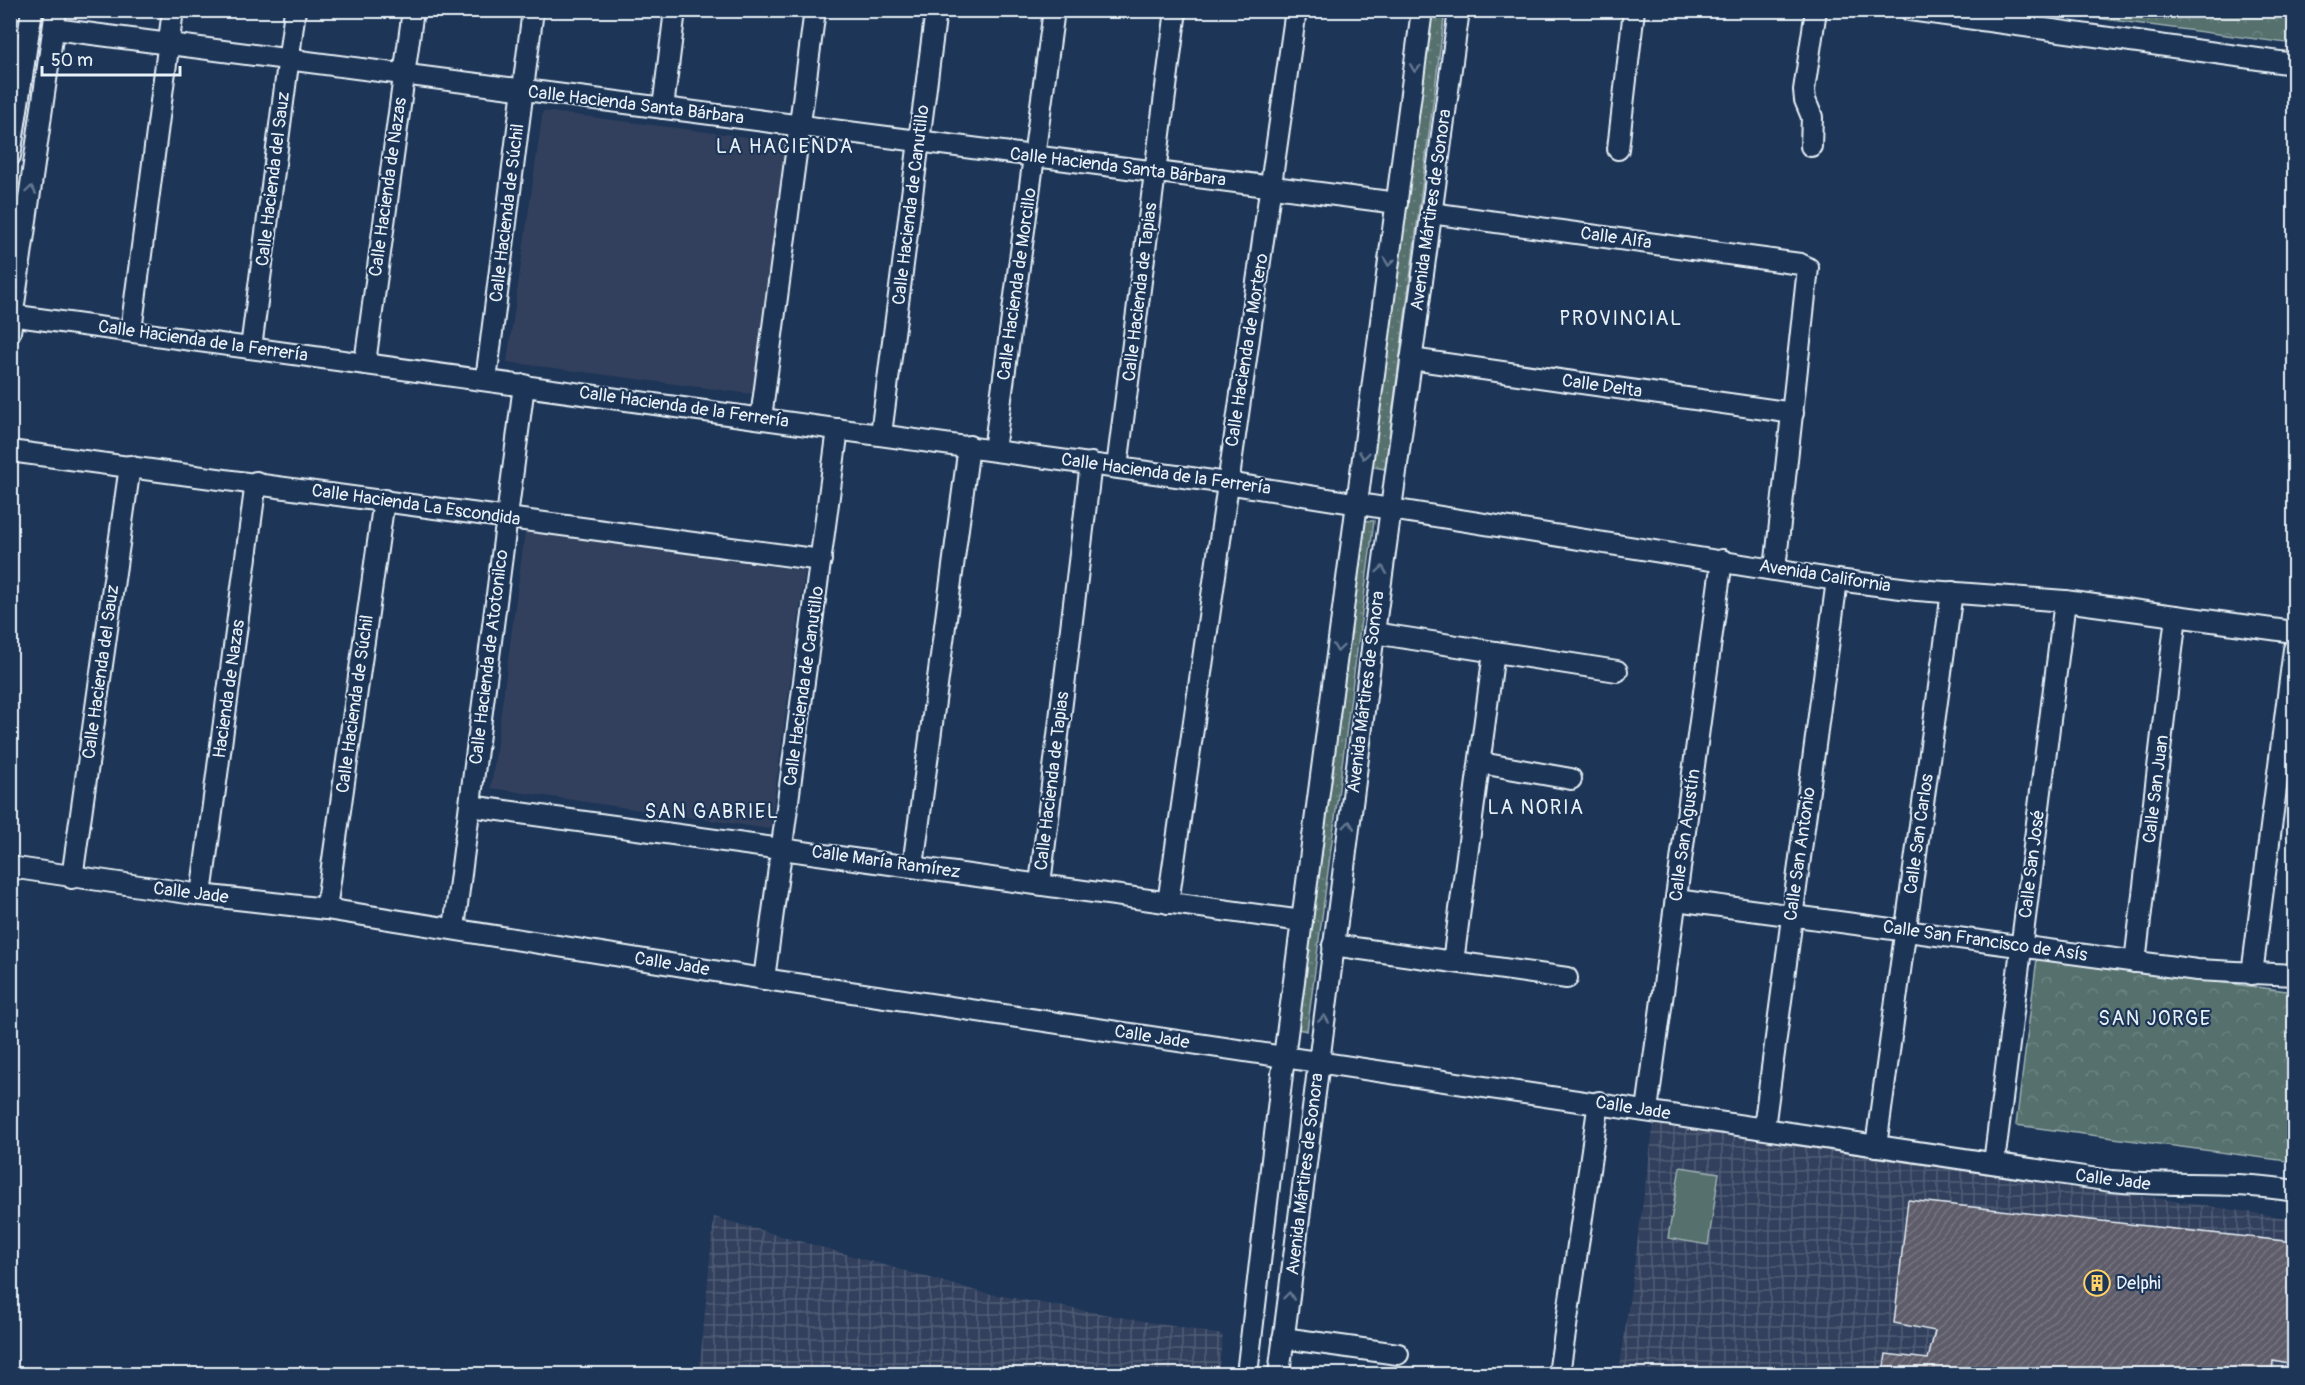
<svg xmlns="http://www.w3.org/2000/svg" width="2305" height="1385" font-family="Pangolin,sans-serif">
<defs>
<pattern id="industrial-grid" width="8" height="8" patternUnits="userSpaceOnUse" patternTransform="scale(1.5)"><rect width="8" height="8" fill="#31415d"/><path d="M0 4h8M4 0v8" fill="none" stroke="#4f5d75"/></pattern>
<pattern id="grass-dots" width="8" height="8" patternUnits="userSpaceOnUse" patternTransform="scale(1.5)"><rect width="8" height="8" fill="#546f6d"/><path d="M2 2h.1M6 6h.1" fill="none" stroke="#6d8483" stroke-width="1.8" stroke-linecap="round"/></pattern>
<pattern id="park-crowns" width="20" height="18" patternUnits="userSpaceOnUse" patternTransform="scale(1.5)"><rect width="20" height="18" fill="#546f6d"/><path d="M2 6a3 3 0 1 1 6 0M12 15a3 3 0 1 1 6 0" fill="none" stroke="#6d8483"/></pattern>
<pattern id="building-hatch" width="6" height="6" patternUnits="userSpaceOnUse" patternTransform="scale(1.5)"><rect width="6" height="6" fill="#5f5c6b"/><path d="M-1 1l2-2M0 6l6-6M5 7l2-2" fill="none" stroke="#767481"/></pattern>
</defs>
<rect width="100%" height="100%" fill="#1d3557"/>
<filter id="ink" filterUnits="userSpaceOnUse"><feTurbulence type="fractalNoise" baseFrequency=".0167" numOctaves="2"/><feDisplacementMap in="SourceGraphic" scale="12" xChannelSelector="R" yChannelSelector="G"/><feConvolveMatrix kernelMatrix="1 2 1 2 8 2 1 2 1" color-interpolation-filters="sRGB"/></filter>
<g filter="url(#ink)">
<g fill="#31415d">
<path d="M 543,111 L 787,142 L 752,394 L 507,362 Z"/>
<path d="M 525,532 L 805,571 L 770,829 L 491,788 Z"/>
</g>
<g fill="url(#industrial-grid)">
<path d="M 1654,1122 L 2294,1219 L 2294,1374 L 1619,1374 Z"/>
<path d="M 714,1217 L 980,1292 L 1223,1335 L 1218,1374 L 699,1374 Z"/>
</g>
<g fill="url(#grass-dots)" stroke="#9eb0b2" stroke-width="1.5">
<path d="M 1429,11 L 1445,11 L 1385,469 L 1369,466 Z"/>
<path d="M 1358,520 L 1374,521 L 1307,1031 L 1293,1028 Z"/>
</g>
<g fill="url(#park-crowns)" stroke="#9eb0b2" stroke-width="1.5">
<path d="M 2043,11 L 2294,11 L 2294,44 Z"/>
<path d="M 2037,958 L 2294,992 L 2294,1162 L 2016,1125 Z"/>
</g>
<path fill="#546f6d" stroke="#9eb0b2" stroke-width="1.5" d="M 1680,1167 L 1719,1173 L 1708,1245 L 1668,1238 Z"/>
<path fill="url(#building-hatch)" stroke="#e8f1f8" stroke-width="1.5" d="M 1908,1200 L 2294,1242 L 2294,1365 L 2273,1361 L 2272,1374 L 1883,1374 L 1886,1354 L 1928,1359 L 1935,1331 L 1894,1323 Z"/>
<g fill="none" stroke-linecap="round" stroke-linejoin="round">
<g stroke="#e8f1f8" stroke-width="24">
<g id="minor">
<path d="M 1910,10 L 2294,64"/>
<path d="M 54,29 L 1397,203"/>
<path d="M 663,108 L 675,10"/>
<path d="M 1811,146 L 1812,117 L 1805,100 L 1804,90 L 1816,10"/>
<path d="M 1618,149 L 1634,10"/>
<path d="M 10,156 L 32,10"/>
<path d="M 1431,213 L 1800,264 L 1808,268 L 1775,569"/>
<path d="M 10,315 L 1227,483 L 1837,580 L 1917,590 L 2065,601 L 2294,632"/>
<path d="M 131,331 L 173,10"/>
<path d="M 10,332 L 56,10"/>
<path d="M 251,348 L 295,10"/>
<path d="M 1411,359 L 1793,413"/>
<path d="M 365,363 L 413,10"/>
<path d="M 486,380 L 533,10"/>
<path d="M 761,418 L 815,10"/>
<path d="M 881,434 L 936,10"/>
<path d="M 994,450 L 1054,10"/>
<path d="M 10,451 L 821,560"/>
<path d="M 1117,467 L 1176,10"/>
<path d="M 1374,633 L 1617,671"/>
<path d="M 1481,763 L 1571,779"/>
<path d="M 470,806 L 1302,921"/>
<path d="M 913,866 L 969,446"/>
<path d="M 10,867 L 201,895 L 326,909 L 764,979 L 2111,1181 C 2173,1187 2234,1180 2294,1191"/>
<path d="M 72,878 L 130,466"/>
<path d="M 1040,884 L 1091,463"/>
<path d="M 201,895 L 256,482"/>
<path d="M 1676,900 L 2197,970 L 2294,975"/>
<path d="M 1168,903 L 1296,10"/>
<path d="M 326,909 L 384,500"/>
<path d="M 454,928 L 524,385"/>
<path d="M 1333,945 L 1567,978"/>
<path d="M 1453,962 L 1494,652"/>
<path d="M 2135,962 L 2176,616"/>
<path d="M 2252,974 L 2294,649"/>
<path d="M 764,979 L 838,429"/>
<path d="M 1647,1110 L 1722,560"/>
<path d="M 1764,1128 L 1837,580"/>
<path d="M 1876,1146 L 1952,592"/>
<path d="M 1994,1163 L 2065,601"/>
<path d="M 1283,1338 L 1398,1354"/>
<path d="M 1247,1374 L 1284,1057 L 1422,10"/>
<path d="M 1279,1374 L 1374,633 L 1459,10"/>
<path d="M 1559,1374 L 1599,1102"/>
</g>
</g>
<use href="#minor" stroke="#1d3557" stroke-width="20"/>
</g>
<defs><path id="oneway-chevron" d="M-2-3.5L2.5 0L-2 3.5" fill="none" stroke-width="1.6" stroke-linecap="round" stroke-linejoin="round" transform="scale(1.5)"/></defs>
<g stroke="#64778f">
<use href="#oneway-chevron" transform="translate(1415 68) rotate(98)"/>
<use href="#oneway-chevron" transform="translate(31 190) rotate(-82)"/>
<use href="#oneway-chevron" transform="translate(1389 262) rotate(97)"/>
<use href="#oneway-chevron" transform="translate(1364 455) rotate(97)"/>
<use href="#oneway-chevron" transform="translate(1382 570) rotate(-82)"/>
<use href="#oneway-chevron" transform="translate(1338 648) rotate(98)"/>
<use href="#oneway-chevron" transform="translate(1349 825) rotate(-83)"/>
<use href="#oneway-chevron" transform="translate(1324 1019) rotate(-83)"/>
<use href="#oneway-chevron" transform="translate(1289 1296) rotate(-83)"/>
</g>
</g>
<defs>
<g id="building-ring" transform="scale(1.35)"><circle r="9.5" fill="#1d3557" stroke="#ffd166" stroke-width="1.5"/><path d="M-4-6H4V6H1V3H-1V6H-4ZM-2.5-4.3h1.7v1.8h-1.7ZM.8-4.3h1.7v1.8H.8ZM-2.5-1h1.7V.8h-1.7ZM.8-1h1.7V.8H.8Z" fill="#ffd166"/></g>
</defs>
<g fill-rule="evenodd">
<use href="#building-ring" x="2097" y="1283"/>
</g>
<g text-anchor="middle" dominant-baseline="central" stroke-width="4.5" stroke-linejoin="round" paint-order="stroke">
<g font-size="18" fill="#e8f1f8" stroke="#1d3557">
<text transform="translate(636 105) rotate(7)">Calle Hacienda Santa Bárbara</text>
<text transform="translate(1118 167) rotate(7)">Calle Hacienda Santa Bárbara</text>
<text transform="translate(273 179) rotate(-83)">Calle Hacienda del Sauz</text>
<text transform="translate(388 187) rotate(-82)">Calle Hacienda de Nazas</text>
<text transform="translate(911 205) rotate(-83)">Calle Hacienda de Canutillo</text>
<text transform="translate(1431 210) rotate(-82)">Avenida Mártires de Sonora</text>
<text transform="translate(507 213) rotate(-83)">Calle Hacienda de Súchil</text>
<text transform="translate(1616 238) rotate(8)">Calle Alfa</text>
<text transform="translate(1017 284) rotate(-82)">Calle Hacienda de Morcillo</text>
<text transform="translate(1140 292) rotate(-83)">Calle Hacienda de Tapias</text>
<text transform="translate(203 341) rotate(8)">Calle Hacienda de la Ferrería</text>
<text transform="translate(1247 350) rotate(-81)">Calle Hacienda de Mortero</text>
<text transform="translate(1602 386) rotate(8)">Calle Delta</text>
<text transform="translate(684 407) rotate(8)">Calle Hacienda de la Ferrería</text>
<text transform="translate(1166 474) rotate(8)">Calle Hacienda de la Ferrería</text>
<text transform="translate(416 505) rotate(8)">Calle Hacienda La Escondida</text>
<text transform="translate(1825 576) rotate(9)">Avenida California</text>
<text transform="translate(489 657) rotate(-83)">Calle Hacienda de Atotonilco</text>
<text transform="translate(101 672) rotate(-82)">Calle Hacienda del Sauz</text>
<text transform="translate(804 686) rotate(-82)">Calle Hacienda de Canutillo</text>
<text transform="translate(229 689) rotate(-82)">Hacienda de Nazas</text>
<text transform="translate(1366 692) rotate(-83)">Avenida Mártires de Sonora</text>
<text transform="translate(355 704) rotate(-82)">Calle Hacienda de Súchil</text>
<text transform="translate(1052 781) rotate(-83)">Calle Hacienda de Tapias</text>
<text transform="translate(2156 789) rotate(-83)">Calle San Juan</text>
<text transform="translate(1919 834) rotate(-82)">Calle San Carlos</text>
<text transform="translate(1685 835) rotate(-82)">Calle San Agustín</text>
<text transform="translate(1800 854) rotate(-82)">Calle San Antonio</text>
<text transform="translate(886 862) rotate(8)">Calle María Ramírez</text>
<text transform="translate(2032 864) rotate(-83)">Calle San José</text>
<text transform="translate(191 893) rotate(7)">Calle Jade</text>
<text transform="translate(1985 941) rotate(8)">Calle San Francisco de Asís</text>
<text transform="translate(672 964) rotate(9)">Calle Jade</text>
<text transform="translate(1152 1037) rotate(9)">Calle Jade</text>
<text transform="translate(1633 1108) rotate(9)">Calle Jade</text>
<text transform="translate(1305 1174) rotate(-83)">Avenida Mártires de Sonora</text>
<text transform="translate(2113 1180) rotate(7)">Calle Jade</text>
</g>
<g font-size="18" fill="#e8f1f8" stroke="#1d3557" text-anchor="start">
<text x="2116" y="1283">Delphi</text>
</g>
<g font-size="20" letter-spacing="1.5" fill="#e8f1f8" stroke="#1d3557">
<text x="785" y="146">LA HACIENDA</text>
<text x="1621" y="318">PROVINCIAL</text>
<text x="1536" y="807">LA NORIA</text>
<text x="712" y="811">SAN GABRIEL</text>
<text x="2155" y="1018">SAN JORGE</text>
</g>
</g>
<rect width="2305" height="1385" fill="none" stroke="#1d3557" stroke-width="36"/>
<rect x="18" y="18" width="2269" height="1349" fill="none" stroke="#e8f1f8" stroke-width="2" filter="url(#ink)"/>
<path d="M42 66v9h138v-9" fill="none" stroke="#e8f1f8" stroke-width="3"/>
<text x="51" y="66" font-size="18" fill="#e8f1f8" stroke="#1d3557" stroke-width="4.5" paint-order="stroke">50 m</text>
</svg>
